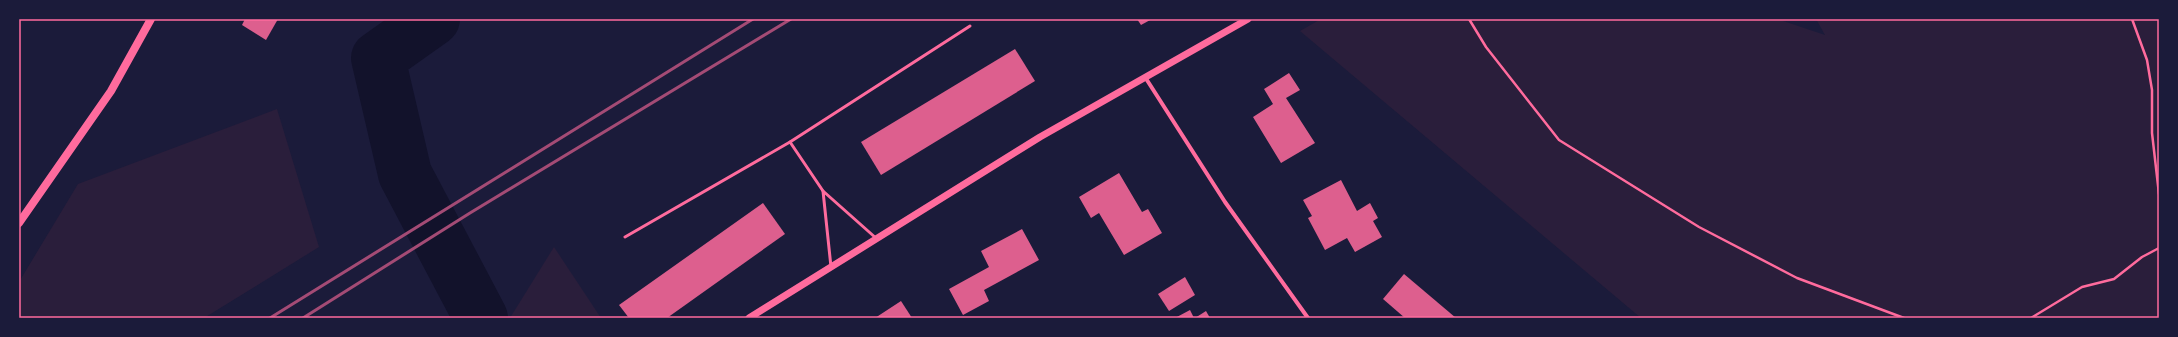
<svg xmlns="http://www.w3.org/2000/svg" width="2178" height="337" font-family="Barlow,sans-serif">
<rect width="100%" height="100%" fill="#1b1b3a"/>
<g fill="#2a1e3b">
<path d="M 1321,19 L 1777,19 L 1825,35 L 1816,19 L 2159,19 L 2159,318 L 1641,318 L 1300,31 Z"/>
<path d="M 277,109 L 319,247 L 204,318 L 19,318 L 19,282 L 78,184 Z"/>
<path d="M 554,247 L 601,318 L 510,318 Z"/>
</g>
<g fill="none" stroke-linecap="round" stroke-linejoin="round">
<path stroke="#12122b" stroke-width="54" d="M 433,19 L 378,58 L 405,174 L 481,318"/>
</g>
<g fill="#dd5f8e">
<path d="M 245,19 L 278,19 L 266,40 L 242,25 Z"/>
<path d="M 1137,19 L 1152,19 L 1141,25 Z"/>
<path d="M 1015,49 L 1035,81 L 881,175 L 861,142 Z"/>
<path d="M 1289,73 L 1300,90 L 1286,98 L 1315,143 L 1281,163 L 1253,117 L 1273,104 L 1264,89 Z"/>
<path d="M 1119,173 L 1142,212 L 1148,209 L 1162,233 L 1124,255 L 1099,213 L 1091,218 L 1079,197 Z"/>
<path d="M 1341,180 L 1357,211 L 1370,203 L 1378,218 L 1373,221 L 1382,237 L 1355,252 L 1347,238 L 1325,250 L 1308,218 L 1312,216 L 1303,200 Z"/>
<path d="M 763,203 L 785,234 L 667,318 L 629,318 L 619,305 Z"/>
<path d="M 1022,229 L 1039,260 L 984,290 L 989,301 L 963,315 L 949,289 L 989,267 L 981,251 Z"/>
<path d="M 1404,274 L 1456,318 L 1405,318 L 1383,299 Z"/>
<path d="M 1185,277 L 1195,295 L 1169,311 L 1158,294 Z"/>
<path d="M 901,301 L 912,318 L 875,318 Z"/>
<path d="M 1190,310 L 1194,318 L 1175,318 Z"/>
<path d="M 1206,311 L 1210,318 L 1195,318 Z"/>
</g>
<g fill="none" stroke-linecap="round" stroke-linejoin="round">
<g stroke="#ff6b9d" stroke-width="2.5">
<path d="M 1469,19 L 1486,47 L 1559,140 L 1699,227 L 1797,278 L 1904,318"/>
<path d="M 2132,19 L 2147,60 L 2152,90 L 2152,133 L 2159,194"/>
<path d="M 2031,318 L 2082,287 L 2114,279 L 2142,257 L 2159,248"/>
</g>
<g stroke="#ff6b9d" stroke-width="3">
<path d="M 790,142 L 823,191"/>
<path d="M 625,237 L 790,142 L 970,26"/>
<path d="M 831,267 L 823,191 L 877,239"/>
</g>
<path stroke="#ff6b9d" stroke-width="4" d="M 1145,77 L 1225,202 L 1308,318"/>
<path stroke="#ff6b9d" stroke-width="7" d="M 749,318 L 1040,137 L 1248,19"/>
<path stroke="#ff6b9d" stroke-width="8" d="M 19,223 L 111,91 L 151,19"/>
<g stroke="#a44b75" stroke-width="3">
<path d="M 270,318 L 753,19"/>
<path d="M 303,318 L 470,213 L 791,19"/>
</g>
</g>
<rect width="2178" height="337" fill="none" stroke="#1b1b3a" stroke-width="40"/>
<rect x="20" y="20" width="2138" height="297" fill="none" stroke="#ff6b9d" stroke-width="1.5"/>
</svg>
